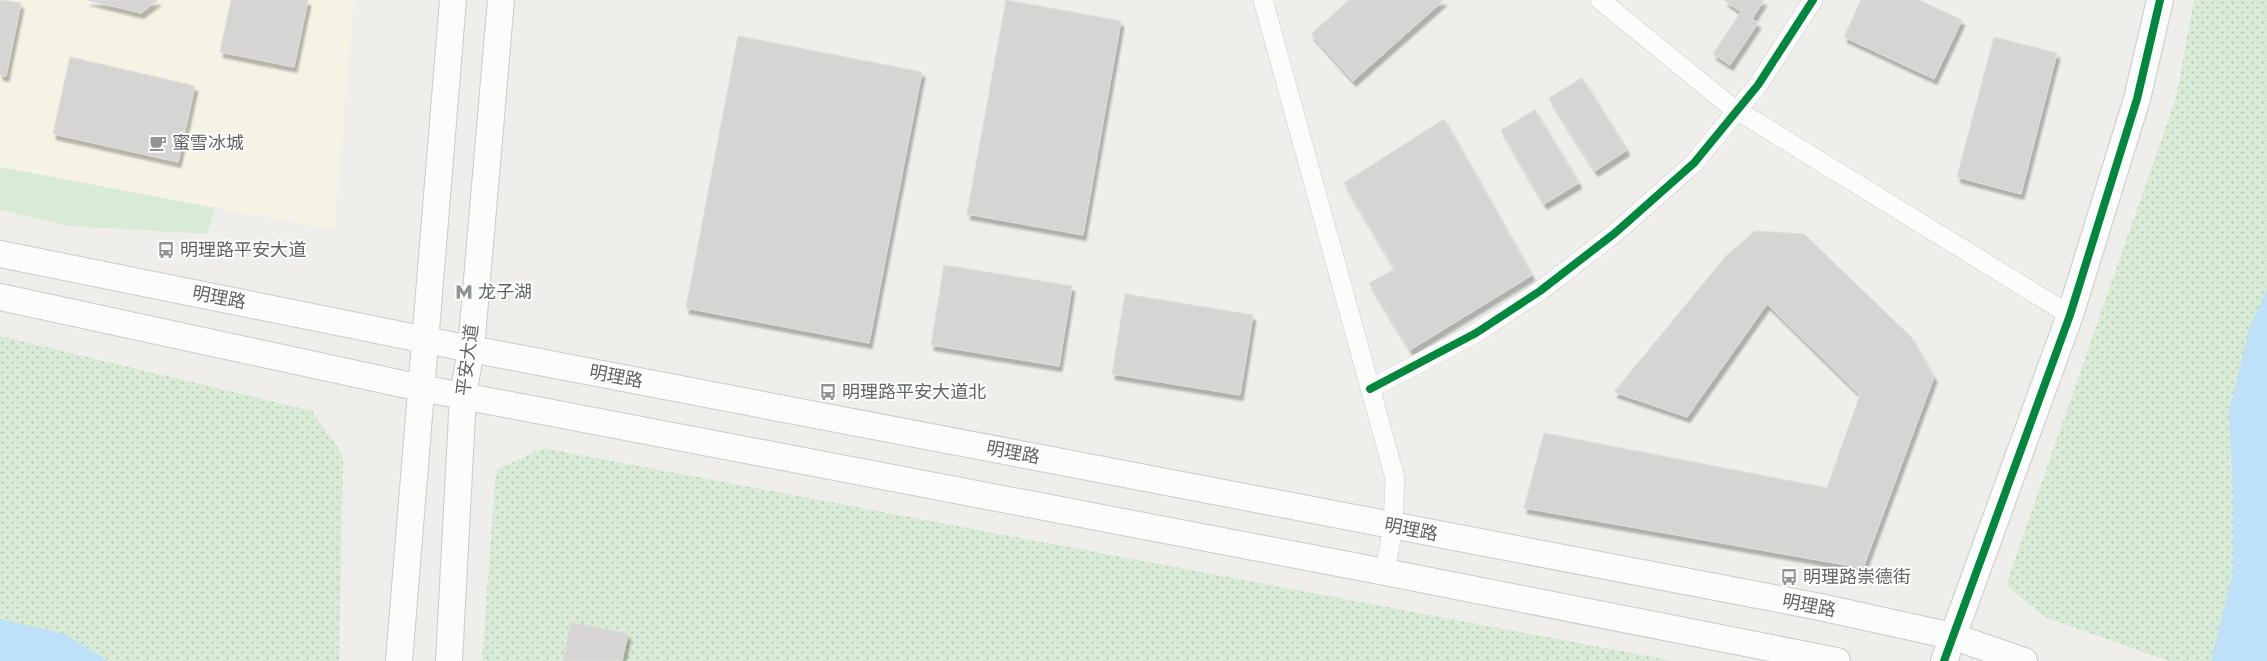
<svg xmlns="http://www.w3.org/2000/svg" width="2267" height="661" font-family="'Source Sans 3','Noto Sans SC',sans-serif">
<defs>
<pattern id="grass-dots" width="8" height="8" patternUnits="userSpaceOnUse" patternTransform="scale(1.25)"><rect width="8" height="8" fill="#d8ebd6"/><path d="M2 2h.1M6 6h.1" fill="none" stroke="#b2c2b1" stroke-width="1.8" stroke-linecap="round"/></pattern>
<filter id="shadow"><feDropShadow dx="3" dy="5.5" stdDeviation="1" flood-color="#0004"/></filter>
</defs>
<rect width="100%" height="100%" fill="#efeeea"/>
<path fill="#f7f3e4" d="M 0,0 L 354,0 L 334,230 L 0,167 Z"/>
<g fill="url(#grass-dots)">
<path d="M 2194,0 L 2267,0 L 2267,661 L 2168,661 L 2045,617 L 2006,585 L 2176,98 Z"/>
<path d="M 0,336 L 312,411 L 343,455 L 339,661 L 0,661 Z"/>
<path d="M 543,448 L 1674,661 L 482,661 L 496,470 Z"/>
</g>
<path fill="#d8ebd6" d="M 0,167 L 215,208 L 207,234 L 70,226 L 0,210 Z"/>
<g fill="#bfe0f9">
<path d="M 2267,289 L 2267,661 L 2211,661 L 2233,572 L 2233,489 L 2229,411 L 2250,327 Z"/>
<path d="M 0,619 L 65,634 L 108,661 L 0,661 Z"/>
</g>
<g fill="#d6d5d3" stroke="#deddd9" filter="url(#shadow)">
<path d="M 0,0 L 21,3 L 6,76 L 0,75 Z"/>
<path d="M 87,0 L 158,0 L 141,13 Z"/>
<path d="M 231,0 L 308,0 L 294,67 L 220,52 Z"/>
<path d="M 1006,0 L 1121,21 L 1083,235 L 967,214 Z"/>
<path d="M 1349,0 L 1444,0 L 1353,81 L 1311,34 Z"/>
<path d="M 1724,0 L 1764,0 L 1752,19 L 1758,23 L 1730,65 L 1713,54 L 1741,12 Z"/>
<path d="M 1861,0 L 1919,0 L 1962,20 L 1934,79 L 1844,37 Z"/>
<path d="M 738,36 L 922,72 L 869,343 L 686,308 Z"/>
<path d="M 1994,37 L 2057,53 L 2021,194 L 1957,177 Z"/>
<path d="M 70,57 L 195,86 L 178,162 L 53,134 Z"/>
<path d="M 1582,78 L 1627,150 L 1595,171 L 1549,98 Z"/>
<path d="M 1535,110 L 1579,183 L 1544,204 L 1501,130 Z"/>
<path d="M 1444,119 L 1532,275 L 1410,350 L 1369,283 L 1395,269 L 1344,183 Z"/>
<path d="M 1755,231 L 1804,234 L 1911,337 L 1934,377 L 1863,568 L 1524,508 L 1544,433 L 1827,488 L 1860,395 L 1767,304 L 1687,417 L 1614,392 L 1726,256 Z"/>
<path d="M 944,265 L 1072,286 L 1059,366 L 931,345 Z"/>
<path d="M 1125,294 L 1253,315 L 1240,395 L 1112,374 Z"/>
<path d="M 571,622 L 628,634 L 622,661 L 563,661 Z"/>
</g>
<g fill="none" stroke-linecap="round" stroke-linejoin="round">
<g stroke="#cbcccc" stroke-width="20">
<g id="street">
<path d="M 1263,0 L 1395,478 L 1393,527 L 1385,572"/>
<path d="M 1600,0 L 1730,106 L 2070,315"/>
<path d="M 1370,389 L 1476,333 L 1540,291 L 1615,233 L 1694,163 L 1758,85 L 1813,0"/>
</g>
</g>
<g stroke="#cacacb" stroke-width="28">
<g id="secondary">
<path d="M 0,254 L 471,349 L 1820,607 L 1952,636 L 2024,661"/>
<path d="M 0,297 L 421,388 L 1385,572 L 1837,661"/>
<path d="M 399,661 L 453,0"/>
<path d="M 449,661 L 463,396 L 471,349 L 501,0"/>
<path d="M 1944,661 L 2070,315 L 2137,99 L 2160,0"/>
</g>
</g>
<use href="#street" stroke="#fdfcfc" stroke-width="19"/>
<use href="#secondary" stroke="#fdfcfc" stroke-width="26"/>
<g stroke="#fff" stroke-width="11">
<g id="cycleway">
<path d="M 1370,389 L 1476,333 L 1540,291 L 1615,233 L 1694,163 L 1758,85 L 1813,0"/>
<path d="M 1944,661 L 2070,315 L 2137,99 L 2160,0"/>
</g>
</g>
<use href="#cycleway" stroke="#00873e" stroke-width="8"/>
</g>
<defs>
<g id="cafe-bare" transform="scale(1.35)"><path d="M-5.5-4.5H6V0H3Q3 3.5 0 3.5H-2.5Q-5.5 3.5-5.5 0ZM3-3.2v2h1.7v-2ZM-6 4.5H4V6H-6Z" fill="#919496" stroke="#fff" stroke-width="2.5" paint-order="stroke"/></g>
<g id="bus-bare" transform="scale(1.35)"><path d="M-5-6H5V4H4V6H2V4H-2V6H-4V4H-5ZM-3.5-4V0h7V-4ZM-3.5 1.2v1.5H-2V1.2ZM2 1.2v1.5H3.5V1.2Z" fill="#919496" stroke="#fff" stroke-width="2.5" paint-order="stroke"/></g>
<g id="metro-bare" transform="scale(1.35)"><path d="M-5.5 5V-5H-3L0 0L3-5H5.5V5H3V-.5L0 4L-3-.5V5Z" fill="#919496" stroke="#fff" stroke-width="2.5" paint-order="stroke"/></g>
</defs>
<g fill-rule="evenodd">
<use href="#cafe-bare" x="158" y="143"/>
<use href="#bus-bare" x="166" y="250"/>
<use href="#metro-bare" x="464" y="292"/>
<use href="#bus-bare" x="828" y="392"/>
<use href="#bus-bare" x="1789" y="577"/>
</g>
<g text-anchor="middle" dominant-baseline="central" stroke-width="4" stroke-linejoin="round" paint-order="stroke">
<g font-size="18" fill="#5f6368" stroke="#fff" text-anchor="start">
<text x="172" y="143">蜜雪冰城</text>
<text x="180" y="250">明理路平安大道</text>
<text x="478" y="292">龙子湖</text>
<text x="842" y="392">明理路平安大道北</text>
<text x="1803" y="577">明理路崇德街</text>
</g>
<g font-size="18" fill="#5f6368" stroke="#fff">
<text transform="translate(219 298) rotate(11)">明理路</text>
<text transform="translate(468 360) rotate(-83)">平安大道</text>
<text transform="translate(616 377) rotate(11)">明理路</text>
<text transform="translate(1013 453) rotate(11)">明理路</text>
<text transform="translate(1411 530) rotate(11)">明理路</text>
<text transform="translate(1809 606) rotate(11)">明理路</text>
</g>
</g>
</svg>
